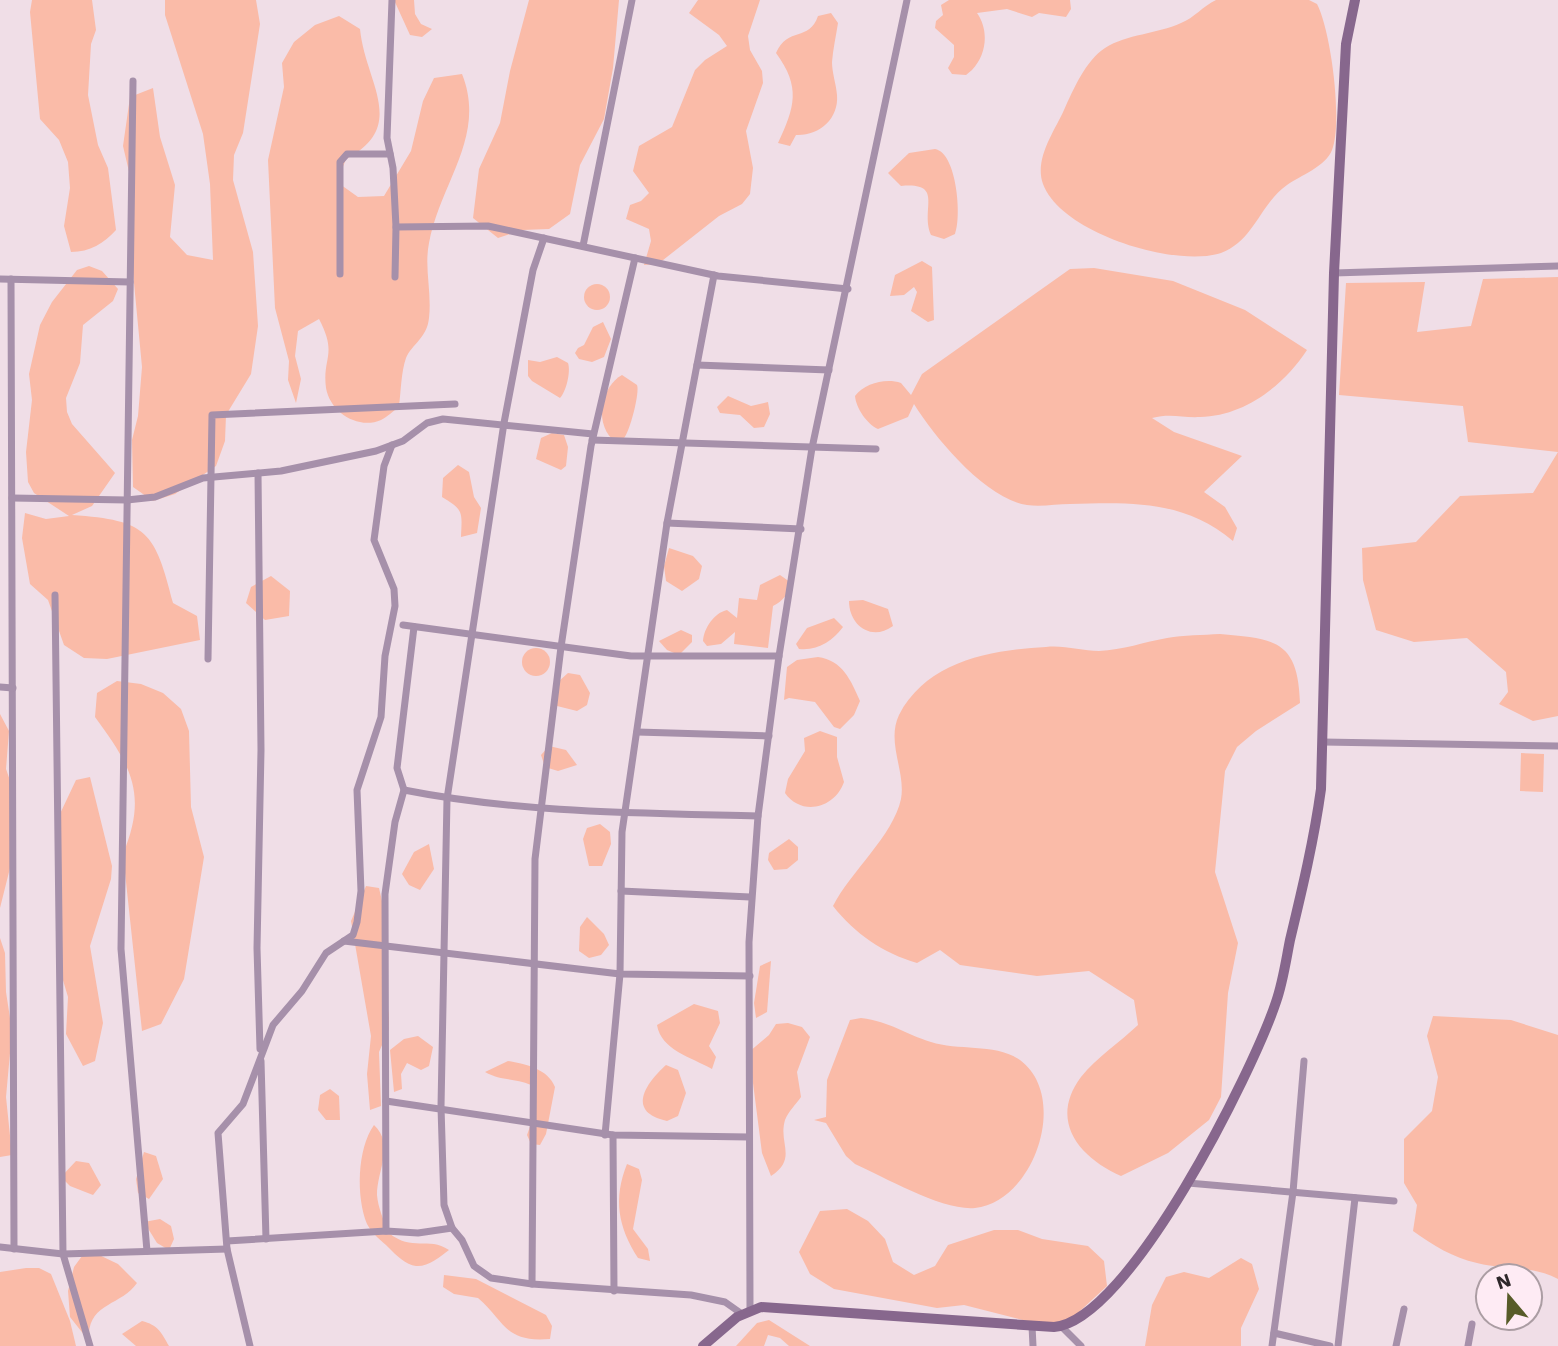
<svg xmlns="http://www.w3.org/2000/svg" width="1558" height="1346" font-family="'Work Sans',sans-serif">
<rect width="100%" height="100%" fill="#f0dee7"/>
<g fill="#fabba8">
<path d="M 32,0 L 92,0 L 96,30 L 91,44 L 88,95 L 98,145 L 108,168 L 116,230 C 104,243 90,252 71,252 L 64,226 L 70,188 L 68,162 L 59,140 L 40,119 L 30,12 Z"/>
<path d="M 165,0 L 256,0 L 260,24 L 243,133 L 234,155 L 233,180 L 253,252 L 258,326 L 251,374 L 226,415 L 225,441 L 216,466 L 175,494 L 153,501 L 133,487 L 132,440 L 138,416 L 142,367 L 130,241 L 134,193 L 123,146 L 130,97 L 153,88 L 160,137 L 175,185 L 170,237 L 187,255 L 213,260 L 210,184 L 203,134 L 165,15 Z"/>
<path d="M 394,0 L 414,0 L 415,14 L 421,24 L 432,29 L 422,37 L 410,35 Z"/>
<path d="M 529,0 L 619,0 L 613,68 L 604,119 L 580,165 L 570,214 L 549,229 L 522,230 L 498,238 L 473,218 L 479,169 L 500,123 L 510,71 Z"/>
<path d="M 698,0 L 760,0 L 748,36 L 750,50 L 762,71 L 763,83 L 746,131 L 753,168 L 750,194 L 742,204 L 719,216 L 658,264 L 644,265 L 651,241 L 649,229 L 626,219 L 630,205 L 641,201 L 649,193 L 633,171 L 639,146 L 672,127 L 695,70 L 705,60 L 727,46 L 719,35 L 689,13 Z"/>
<path d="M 949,0 L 1070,0 L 1071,9 L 1066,17 L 1039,13 L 1032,17 L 1007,9 L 977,13 C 989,30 987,54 972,70 L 966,75 L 952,74 L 948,68 L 954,57 L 954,45 L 935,28 L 936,21 L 943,15 L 941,5 Z"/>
<path d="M 1216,0 L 1309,0 L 1317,4 C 1331,31 1343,122 1332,150 C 1326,166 1300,176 1287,185 C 1260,204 1254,241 1221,253 C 1175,268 1061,233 1043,184 C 1034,159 1054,132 1064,110 C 1073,90 1086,60 1105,48 C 1127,34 1157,34 1181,23 C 1194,18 1203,6 1216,0 Z"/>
<path d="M 831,13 L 838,23 C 836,36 833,49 832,62 C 832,73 836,83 837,95 C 839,119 819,136 796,135 L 790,146 L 778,143 C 795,107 801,87 776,53 C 788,26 809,42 818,16 Z"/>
<path d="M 339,16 L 360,29 C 365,82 409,126 346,159 L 337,182 L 358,197 L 384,196 L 411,151 L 423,101 L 434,78 L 462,74 C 487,136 440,183 429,243 C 424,268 432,292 429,318 C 427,338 412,344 406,358 C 401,372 401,392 399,406 C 394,411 387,417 381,420 C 358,430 330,412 326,388 C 322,357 338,355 319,319 L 298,331 L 295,356 L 301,379 L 296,403 L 288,380 L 289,361 L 275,308 L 268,160 L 284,87 L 282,63 L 294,42 L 315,25 Z"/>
<path d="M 935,149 C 957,153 962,217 955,234 L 944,239 L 931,235 C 920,209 945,182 901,186 L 888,173 L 909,153 Z"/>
<path d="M 922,261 L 932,267 L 934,320 L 928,322 L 911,311 L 917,292 L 914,287 L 904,295 L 890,296 L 895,275 Z"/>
<path d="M 89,266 L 102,271 L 118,289 L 113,301 L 83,325 L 80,363 L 66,398 L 67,412 L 72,424 L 115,473 L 92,506 L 72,515 C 148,520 155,532 173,603 L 197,616 L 200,640 L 107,659 L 84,658 L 64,645 L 48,600 L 30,584 L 22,538 L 25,513 L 46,519 L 69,516 L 34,493 L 28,482 L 26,452 L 32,400 L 29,374 L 40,325 L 52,302 L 77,270 Z"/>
<path d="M 1094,268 L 1173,281 L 1245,310 L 1307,350 C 1284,385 1245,416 1200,417 C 1182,418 1171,413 1152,418 L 1174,432 L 1242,456 L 1204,492 L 1225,507 L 1237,528 L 1233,541 C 1184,500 1131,502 1070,504 C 1057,504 1041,507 1027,505 C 986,499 935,438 914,404 L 908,417 L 878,429 C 867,424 856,408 855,396 C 865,383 886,378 901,383 L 911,395 L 922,374 L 1070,269 Z"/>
<path d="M 1558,277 L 1558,716 L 1533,721 L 1499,704 L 1508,692 L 1506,672 L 1467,638 L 1414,642 L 1376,630 L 1363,580 L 1362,548 L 1416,542 L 1460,496 L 1533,493 L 1558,452 L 1468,442 L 1463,406 L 1339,395 L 1346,283 L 1425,282 L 1417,332 L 1471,326 L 1483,279 Z"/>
<circle cx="597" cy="297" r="13"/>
<path d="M 603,322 L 611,339 L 604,357 L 592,362 L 579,359 L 575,353 L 578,348 L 584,345 L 593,327 Z"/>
<path d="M 557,357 L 568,363 C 571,372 566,392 560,398 L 532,381 L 528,376 L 528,360 L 540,362 Z"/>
<path d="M 622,375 L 637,385 C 640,392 630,431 624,438 L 612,439 C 594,421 602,386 622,375 Z"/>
<path d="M 728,396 L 751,406 L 768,402 L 770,414 L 764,427 L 754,428 L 740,415 L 720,413 L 717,407 Z"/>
<path d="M 552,433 L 564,435 L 568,447 L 566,466 L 561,470 L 536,459 L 541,438 Z"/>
<path d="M 458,465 L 469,472 L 474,497 L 481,508 L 477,533 L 461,537 C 462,512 464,510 442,497 L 443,478 Z"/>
<path d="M 669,548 L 693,556 L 702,566 L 699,579 L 682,591 L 666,581 L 664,566 Z"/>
<path d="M 780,575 L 790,582 C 790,593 783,601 773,606 L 768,648 L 734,644 L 735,632 L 721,644 L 707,646 L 703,641 C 704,628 714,613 727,610 L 737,618 L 739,598 L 757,600 L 760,585 Z"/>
<path d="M 271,576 L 290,591 L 289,616 L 265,620 L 246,603 L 251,587 Z"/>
<path d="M 863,600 L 888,609 L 893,626 C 871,642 849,625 849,601 Z"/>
<path d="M 834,618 L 843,627 C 832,641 818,651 799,649 L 796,644 L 807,628 Z"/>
<path d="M 681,630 L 692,635 L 692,642 L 679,655 L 667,650 L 659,641 Z"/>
<path d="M 1220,634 C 1275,639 1298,640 1300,703 L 1256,731 L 1237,747 L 1225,771 L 1215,872 L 1238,943 L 1228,993 L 1221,1097 L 1209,1120 L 1168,1153 L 1121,1176 C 1080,1158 1048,1121 1081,1077 C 1096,1058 1120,1042 1138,1025 L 1134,1000 L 1089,971 L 1037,976 L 960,965 L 940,950 L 917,963 C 883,953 855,934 833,906 C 851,871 893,836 901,799 C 906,772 886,742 899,715 C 927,661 991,650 1046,647 C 1064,645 1082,651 1099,651 C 1123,650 1144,642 1167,638 C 1184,635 1203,635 1220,634 Z"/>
<circle cx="536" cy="662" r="14"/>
<path d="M 818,657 C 842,660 851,680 860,701 L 854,715 L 840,729 L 834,727 L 815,702 L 789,698 L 784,700 L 787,667 L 797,660 Z"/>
<path d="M 568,673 L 580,675 L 590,693 L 587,705 L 577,711 L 553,705 L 558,682 Z"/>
<path d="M 117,681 L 141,684 L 163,693 L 181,709 L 189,731 L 191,807 L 204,857 L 184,979 L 161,1024 L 142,1031 L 123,854 C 148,794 131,766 95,717 L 97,693 Z"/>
<path d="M 0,714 L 9,731 L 6,769 L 14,792 L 10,868 L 0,908 Z"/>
<path d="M 820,731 L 837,737 L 837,757 L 844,782 C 835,808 802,817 785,793 L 788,779 L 805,751 L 804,738 Z"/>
<path d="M 549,746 L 566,750 L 577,765 L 558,771 L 545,767 L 541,755 Z"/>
<path d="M 1521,753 L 1544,754 L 1543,792 L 1520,791 Z"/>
<path d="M 90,777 L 112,866 L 111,879 L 90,946 L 103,1023 L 95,1061 L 83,1066 L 66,1034 L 68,997 L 57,960 L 58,818 L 76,780 Z"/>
<path d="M 600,824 L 610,832 L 611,844 L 602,866 L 589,866 L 583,839 L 587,828 Z"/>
<path d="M 789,839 L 798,847 L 798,860 L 787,869 L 774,870 L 768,860 L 769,853 Z"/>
<path d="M 429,844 L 434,869 L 420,890 L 409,885 L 402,874 L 414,852 Z"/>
<path d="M 366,886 L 379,888 L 382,901 L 384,990 L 389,1015 L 389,1029 L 379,1052 L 381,1106 L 370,1110 L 367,1074 L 371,1036 L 351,921 Z"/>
<path d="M 587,917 L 604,934 L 609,945 L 601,955 L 589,958 L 579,951 L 580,927 Z"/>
<path d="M 0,938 L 5,953 L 6,992 L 12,1031 L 6,1097 L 12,1155 L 0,1157 Z"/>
<path d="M 771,961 L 767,1012 L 756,1018 L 754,1003 L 760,966 Z"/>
<path d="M 694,1004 L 718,1011 L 720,1023 L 709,1046 L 716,1057 L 712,1069 C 691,1057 661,1050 657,1025 Z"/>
<path d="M 1433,1016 L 1511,1020 L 1558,1035 L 1558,1279 C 1532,1265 1505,1270 1477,1263 C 1453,1258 1433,1245 1413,1231 L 1417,1205 L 1404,1183 L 1404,1139 L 1432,1111 L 1438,1077 L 1427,1036 Z"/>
<path d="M 861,1018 C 891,1022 905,1034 931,1042 C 958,1051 996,1043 1020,1060 C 1070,1097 1034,1202 975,1208 C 943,1211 886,1178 855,1164 L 846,1156 L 826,1123 L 814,1120 L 826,1117 L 827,1080 L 850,1020 Z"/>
<path d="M 788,1023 L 802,1027 L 810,1037 L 797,1072 L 801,1097 C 796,1104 788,1112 785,1120 C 778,1144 798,1158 771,1176 L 762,1153 L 749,1052 L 769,1035 L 776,1024 Z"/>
<path d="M 418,1036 L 433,1047 L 429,1066 L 421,1070 L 407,1063 L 401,1074 L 402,1089 L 394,1092 L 390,1050 L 404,1039 Z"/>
<path d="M 508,1061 C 526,1064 548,1069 555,1087 L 546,1134 L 540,1145 L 531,1144 L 527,1135 L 533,1118 L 531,1085 C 515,1078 501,1081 485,1072 Z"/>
<path d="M 666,1065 L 678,1070 L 686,1093 L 678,1116 L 667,1121 C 626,1112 645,1084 666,1065 Z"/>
<path d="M 330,1089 L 339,1096 L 340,1120 L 326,1120 L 318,1110 L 320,1095 Z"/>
<path d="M 374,1125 C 395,1145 377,1170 377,1195 C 378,1208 384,1221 389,1233 C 412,1252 428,1236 449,1250 C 440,1257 428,1267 416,1266 C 406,1265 396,1255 389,1248 C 382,1241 372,1234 367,1224 C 356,1197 357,1149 374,1125 Z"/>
<path d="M 144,1152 L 156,1156 L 163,1179 L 149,1199 L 138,1193 L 136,1179 Z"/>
<path d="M 76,1161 L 89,1163 L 101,1185 L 93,1195 L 70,1186 L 61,1177 Z"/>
<path d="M 627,1164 L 639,1169 L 642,1180 L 633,1229 L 648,1249 L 650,1261 L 638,1258 C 618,1227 613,1199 627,1164 Z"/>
<path d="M 847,1209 L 868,1221 L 885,1239 L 893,1262 L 914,1275 L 935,1266 L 948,1245 L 994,1230 L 1018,1230 L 1042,1239 L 1088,1246 L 1104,1261 L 1107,1286 L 1067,1323 L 1042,1325 L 964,1305 L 937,1308 L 834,1289 L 810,1274 L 799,1252 L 820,1211 Z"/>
<path d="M 160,1219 L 171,1226 L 174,1239 L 169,1250 L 157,1243 L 144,1222 Z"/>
<path d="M 95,1253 L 118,1264 L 137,1283 C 122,1305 90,1303 89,1334 L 85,1336 L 70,1317 L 68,1291 L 74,1267 L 82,1256 Z"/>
<path d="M 1241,1258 L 1252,1264 L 1259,1289 L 1241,1328 L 1241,1346 L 1145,1346 L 1152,1305 L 1166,1277 L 1184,1272 L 1209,1278 Z"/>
<path d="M 26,1268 L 39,1268 L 51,1274 L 70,1321 L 76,1346 L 0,1346 L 0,1272 Z"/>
<path d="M 444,1275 L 476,1279 L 546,1315 L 552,1326 L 550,1339 C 504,1343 505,1321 478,1298 L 454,1294 L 443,1287 Z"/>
<path d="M 769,1320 L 810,1346 L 789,1346 L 780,1338 L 768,1335 L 764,1346 L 736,1346 L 757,1323 Z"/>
<path d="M 142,1321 C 158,1325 161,1332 169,1346 L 136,1346 L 122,1334 Z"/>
</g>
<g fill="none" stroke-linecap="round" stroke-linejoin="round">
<g stroke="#a690aa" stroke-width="7">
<path d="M 392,0 L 387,138 L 393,168 L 396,227 L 488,226 L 718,276 L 848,289"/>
<path d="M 133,81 L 121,949 L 147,1251"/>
<path d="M 544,238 L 533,270 L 504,423 L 447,799 L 441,1107 L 444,1205 L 452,1228 L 462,1240 L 474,1266 L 491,1278 L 532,1284 L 691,1295 L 725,1302 L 742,1314"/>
<path d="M 583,246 L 632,0"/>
<path d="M 1334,273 L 1558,266"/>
<path d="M 340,274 L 340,162 L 347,154 L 390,154"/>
<path d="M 395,277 L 396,227"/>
<path d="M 0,279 L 130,282"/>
<path d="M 11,279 L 14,1249"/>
<path d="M 697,365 L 829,370"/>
<path d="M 592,440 L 876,449"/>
<path d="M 258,473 L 261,750 L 257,948 L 260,1049"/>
<path d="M 12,498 L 127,500 L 155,497 L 203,478 L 281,471 L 376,451 L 403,441 L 427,423 L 443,419 L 593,434"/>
<path d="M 667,523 L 801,529"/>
<path d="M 55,595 L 63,1254 L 90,1346"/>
<path d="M 403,625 L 631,656 L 779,656"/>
<path d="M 208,659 L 212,415 L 455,404"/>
<path d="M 0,687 L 13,688"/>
<path d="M 637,732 L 769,736"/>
<path d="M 1323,742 L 1558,746"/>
<path d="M 404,790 C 520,813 640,813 758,816"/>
<path d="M 621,891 L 750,897"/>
<path d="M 344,941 L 620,974 L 750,976"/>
<path d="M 261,1061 L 266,1239"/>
<path d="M 386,1101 L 613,1135 L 749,1137"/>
<path d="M 605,1135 L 620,974 L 622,832 L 667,523 L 714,275"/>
<path d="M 613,1135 L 614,1291"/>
<path d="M 1188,1183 L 1394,1201"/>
<path d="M 386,1231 L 385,894 L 395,822 L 404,790 L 397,768 L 414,627"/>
<path d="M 227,1241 L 386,1231 L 418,1233 L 452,1228"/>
<path d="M 0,1247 L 63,1254 L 227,1249"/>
<path d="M 532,1284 L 535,859 L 561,647 L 591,446 L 635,258"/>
<path d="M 750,1310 L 749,942 L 758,816 L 779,656 L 812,448 L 907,0"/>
<path d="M 1032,1326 L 1033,1346"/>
<path d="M 1062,1327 L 1081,1346"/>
<path d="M 1274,1333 L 1330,1346"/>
<path d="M 250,1346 L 227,1249 L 218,1133 L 243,1104 L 273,1025 L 302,991 L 326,953 L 353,935 L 357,922 L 361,891 L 357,790 L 381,717 L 385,656 L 395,606 L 394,589 L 374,540 L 384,466 L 392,445"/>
<path d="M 1272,1346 L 1293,1192 L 1304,1061"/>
<path d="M 1338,1346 L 1355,1198"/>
<path d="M 1396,1346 L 1404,1309"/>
<path d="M 1468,1346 L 1472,1324"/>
</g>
<path stroke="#87678d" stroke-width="10" d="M 703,1346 L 737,1317 L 761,1307 L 1054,1327 C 1129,1321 1253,1071 1276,1002 C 1283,982 1286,960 1290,940 C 1302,890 1314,840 1321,789 L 1334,273 L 1346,44 L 1355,0"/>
</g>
<g transform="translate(1509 1297) rotate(341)"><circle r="33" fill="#feebf4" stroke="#ab9da3" stroke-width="2"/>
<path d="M0-5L12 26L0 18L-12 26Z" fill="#575b28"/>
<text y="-10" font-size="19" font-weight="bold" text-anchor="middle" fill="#2e272a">N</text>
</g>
</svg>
